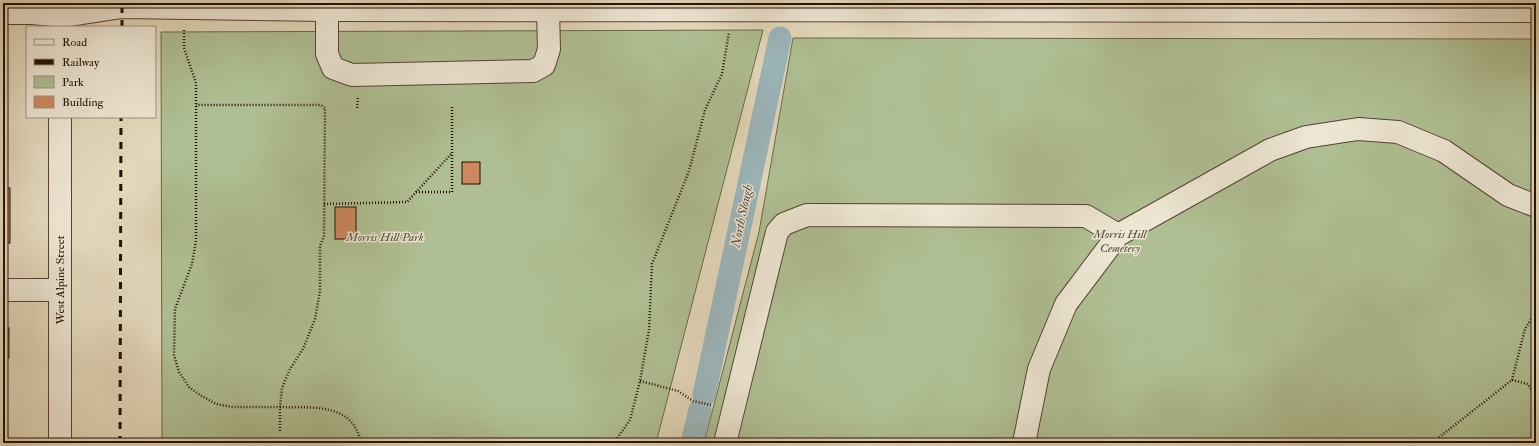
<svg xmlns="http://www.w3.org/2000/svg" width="1539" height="446" font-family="'IM FELL Double Pica',serif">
<rect width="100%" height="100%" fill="#e3d8bb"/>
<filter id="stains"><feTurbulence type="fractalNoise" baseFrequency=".005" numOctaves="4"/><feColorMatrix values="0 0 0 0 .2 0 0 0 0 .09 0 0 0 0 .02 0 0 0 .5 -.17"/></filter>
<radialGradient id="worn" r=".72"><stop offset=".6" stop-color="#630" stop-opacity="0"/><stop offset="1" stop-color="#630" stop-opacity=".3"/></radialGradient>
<g fill="#afbf93" stroke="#6a684c">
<path d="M 763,30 L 656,443 L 162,443 L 161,32 Z"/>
<path d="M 793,38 L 1536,39 L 1536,443 L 704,443 L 759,232 Z"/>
</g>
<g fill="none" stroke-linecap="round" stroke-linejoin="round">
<g stroke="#9cb6bc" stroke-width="23">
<path d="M 704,395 L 780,38"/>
<path d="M 692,443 L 700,410"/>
</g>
</g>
<g fill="#cd885f" stroke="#241104">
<rect x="462" y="162" width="18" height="22"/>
<rect x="3" y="188" width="7" height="55"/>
<rect x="335" y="207" width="21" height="32"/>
<rect x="3" y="328" width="6" height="30"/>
</g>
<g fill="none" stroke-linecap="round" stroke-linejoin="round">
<g stroke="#544332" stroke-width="24">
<g id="minor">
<path d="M 327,10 L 327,54 L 333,68 L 352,75 L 533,71 L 544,65 L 549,49 L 548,10"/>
<path d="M 3,13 L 32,13 L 63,16 L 122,7 L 327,10 L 1536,11"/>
<path d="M 60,117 L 60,443"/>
<path d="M 3,290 L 60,290"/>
<path d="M 725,443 L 777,232 L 784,224 L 807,215 L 1086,216 L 1118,235"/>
<path d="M 1024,443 L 1039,369 L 1066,304 L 1118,235 L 1270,150 L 1306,137 L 1358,129 L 1398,132 L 1444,151 L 1508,195 L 1536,206"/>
</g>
</g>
<g stroke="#241104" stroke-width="2.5" stroke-dasharray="1 2" stroke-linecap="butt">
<path d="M 184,30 L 184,48 L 196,83 L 196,241 L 192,264 L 175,309 L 174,355 L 179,372 L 189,387 L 200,395 L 216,404 L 232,407 L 280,407 L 282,388 L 290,369 L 303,349 L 315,319 L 320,291 L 320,246 L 324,236 L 325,108 L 321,105 L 196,105"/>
<path d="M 357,108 L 358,97"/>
<path d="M 416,192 L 452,192 L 452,106"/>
<path d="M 324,204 L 407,202 L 452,153"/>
<path d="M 1512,380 L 1525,329 L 1536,312"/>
<path d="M 640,381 L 678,391 L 693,401 L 711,405"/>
<path d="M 280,431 L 280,407 C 312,408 353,402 361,443"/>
<path d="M 614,443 L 630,420 L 640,381 L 649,330 L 652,264 L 689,171 L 705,110 L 722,74 L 729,32"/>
<path d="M 1432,443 L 1512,380 L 1528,384 L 1536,396"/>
</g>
<use href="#minor" stroke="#ede6d3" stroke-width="22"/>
<g stroke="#241104" stroke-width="3" stroke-dasharray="7 7" stroke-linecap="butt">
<path d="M 122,27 L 122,3"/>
<path d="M 120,443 L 121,117"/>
</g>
</g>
<g text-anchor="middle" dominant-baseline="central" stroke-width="3" stroke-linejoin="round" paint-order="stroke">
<g font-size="12" font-style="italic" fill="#554e36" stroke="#ede6d3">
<text x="1120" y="234">Morris Hill<tspan x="1120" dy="14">Cemetery</tspan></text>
<text x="385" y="237">Morris Hill Park</text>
</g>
<g font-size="12" fill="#241104" stroke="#ede6d3">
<text transform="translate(60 280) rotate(-90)">West Alpine Street</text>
</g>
<g font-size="13" font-style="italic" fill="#4e4b44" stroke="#ede6d3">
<text transform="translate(742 216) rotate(-78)">North Slough</text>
</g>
</g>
<rect width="1539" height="446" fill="none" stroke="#e3d8bb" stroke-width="16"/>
<rect x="4" y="4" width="1531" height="438" fill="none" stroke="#241104" stroke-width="2"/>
<rect x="8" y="8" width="1523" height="430" fill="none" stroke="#241104"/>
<rect x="26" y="26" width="130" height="92" fill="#ede6d3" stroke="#9d9180"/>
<rect x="34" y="39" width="20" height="6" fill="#ede6d3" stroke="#9d9180"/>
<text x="62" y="46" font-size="12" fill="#241104">Road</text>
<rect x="34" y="59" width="20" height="6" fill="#241104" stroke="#9d9180"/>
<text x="62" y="66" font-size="12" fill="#241104">Railway</text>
<rect x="34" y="76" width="20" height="12" fill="#afbf93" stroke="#9d9180"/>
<text x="62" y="86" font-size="12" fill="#241104">Park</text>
<rect x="34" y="96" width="20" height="12" fill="#cd885f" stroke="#9d9180"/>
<text x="62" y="106" font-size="12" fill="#241104">Building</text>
<rect width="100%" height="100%" filter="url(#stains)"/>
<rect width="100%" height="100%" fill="url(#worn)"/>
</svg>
